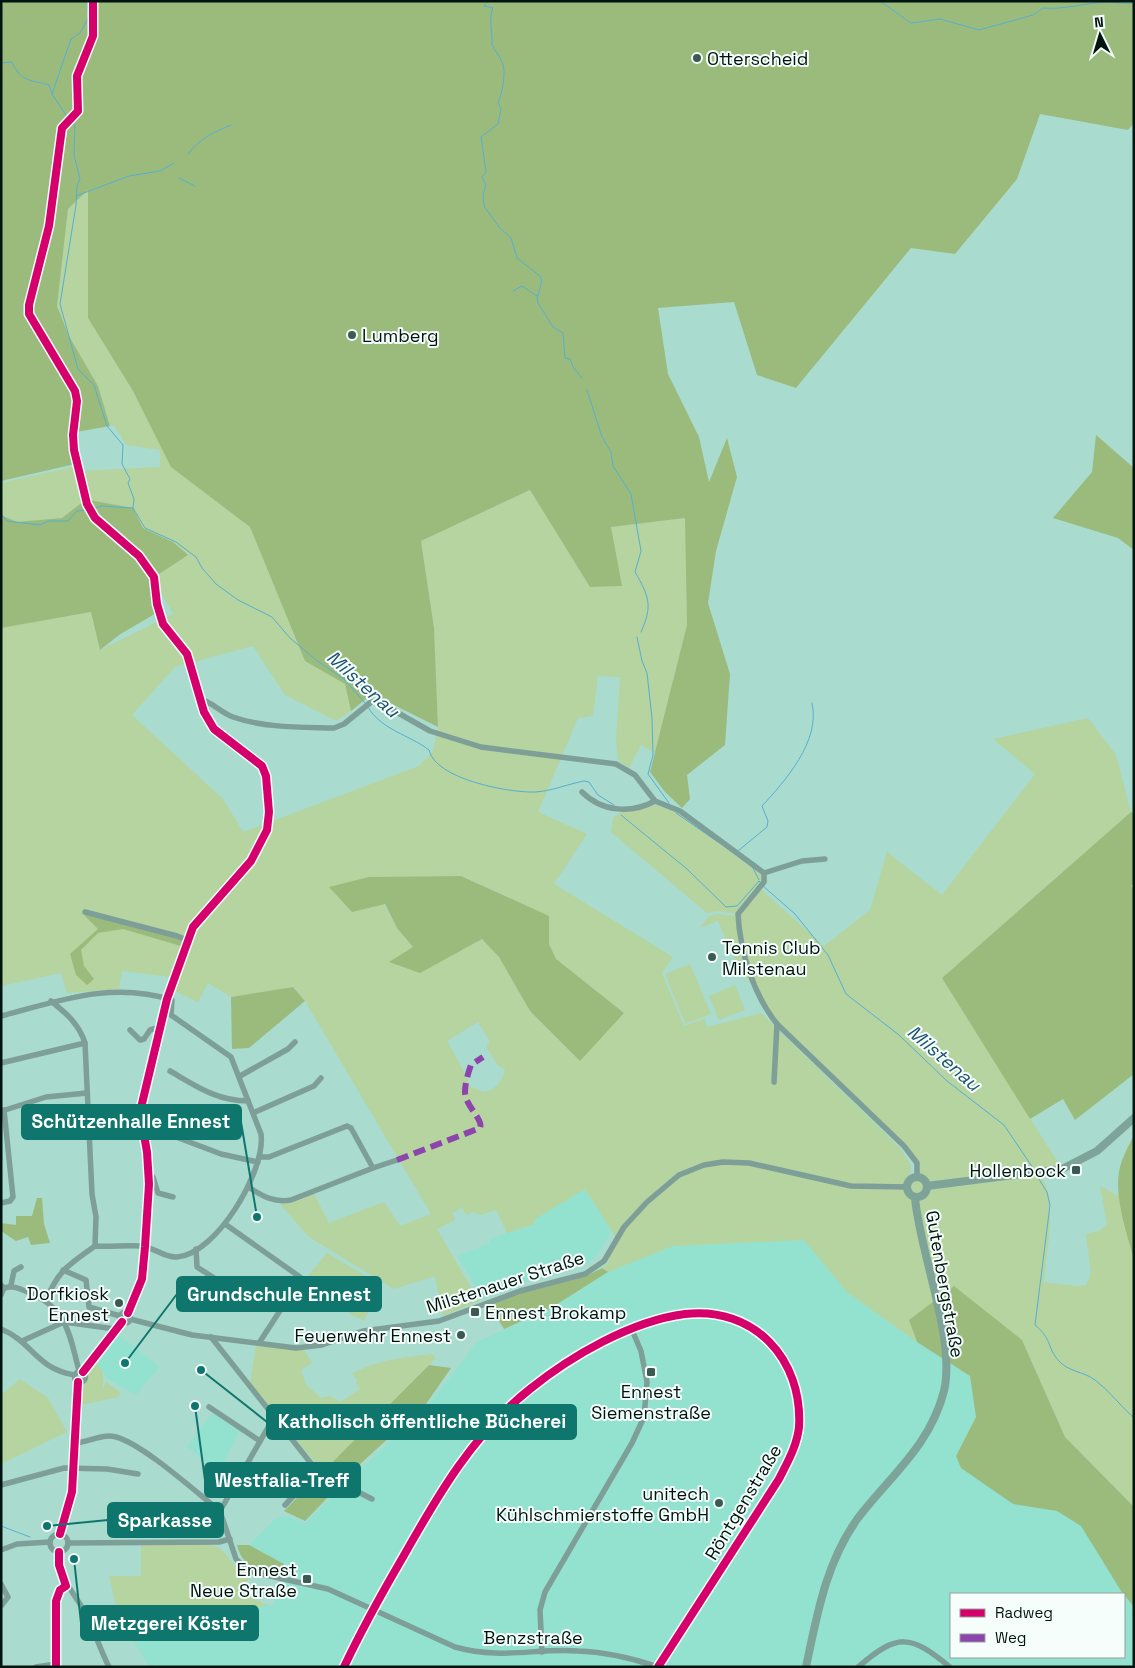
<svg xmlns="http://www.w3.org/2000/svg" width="1135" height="1668" font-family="'Space Grotesk',sans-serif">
<rect width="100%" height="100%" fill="#a9dbcf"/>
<g fill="#93e2d0">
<path d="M 585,1189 L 612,1231 L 594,1259 L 582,1266 L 518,1283 L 483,1299 L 457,1256 L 490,1243 L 489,1239 L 534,1224 L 535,1219 Z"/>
<path d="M 805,1240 L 847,1292 L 917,1342 L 970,1376 L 976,1417 L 956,1455 L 1013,1504 L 1057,1511 L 1081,1526 L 1124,1594 L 951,1594 L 951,1657 L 1124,1657 L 1124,1595 L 1134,1607 L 1134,1667 L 149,1667 L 134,1642 L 267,1605 L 272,1606 L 281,1583 L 284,1564 L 249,1545 L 278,1516 L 290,1517 L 305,1523 L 352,1478 L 355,1471 L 366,1464 L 428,1405 L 477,1342 L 551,1308 L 608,1272 L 673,1246 Z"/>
<path d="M 115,1332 L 159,1367 L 136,1395 L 108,1379 L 94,1359 Z"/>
<path d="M 212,1413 L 239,1431 L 219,1472 L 187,1447 Z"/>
</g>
<g fill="#b5d49f" fill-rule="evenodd">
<path d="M 89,189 L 88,318 L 133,391 L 172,467 L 250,527 L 305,661 L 345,684 L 351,711 L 336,721 L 285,695 L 253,646 L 175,667 L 132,715 L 223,799 L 243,832 L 419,766 L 433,751 L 438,727 L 434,628 L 421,541 L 530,490 L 590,587 L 622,586 L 611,527 L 686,518 L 687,625 L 655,753 L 641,745 L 629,768 L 618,760 L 616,741 L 620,677 L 598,676 L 593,716 L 578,718 L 538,812 L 587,834 L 554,884 L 673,957 L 662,973 L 684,1026 L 704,1019 L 707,1027 L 761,1013 L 900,1148 C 910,1164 916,1166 905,1182 L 915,1177 L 917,1163 L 912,1154 L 772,1018 L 747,964 L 738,914 L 717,911 L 707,913 L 611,832 L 613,818 L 621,812 L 656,805 L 675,812 L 769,880 L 761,889 L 824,946 L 870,910 L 887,852 L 942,895 L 1035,774 L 993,739 L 1088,718 L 1116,755 L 1131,812 L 942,978 L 1062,1169 L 1039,1174 C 1059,1196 1046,1253 1044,1282 L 1076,1286 L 1086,1285 L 1091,1274 L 1086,1234 L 1099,1231 L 1107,1224 L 1100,1186 L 1121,1197 L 1134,1260 L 1134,1507 L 1065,1437 L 1022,1340 L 909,1320 L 917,1342 L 847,1292 L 804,1240 L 673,1246 L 608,1272 L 602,1268 L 609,1262 L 608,1257 L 617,1239 L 585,1189 L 535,1219 L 534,1224 L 507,1233 L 496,1210 L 481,1215 L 473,1212 L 466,1215 L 462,1208 L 452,1213 L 455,1220 L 437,1229 L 479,1301 L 443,1316 L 435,1276 L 394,1289 L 309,1237 L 280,1204 L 292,1203 L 314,1194 L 329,1223 L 384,1202 L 400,1226 L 431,1214 L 305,1001 L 294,987 L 231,997 L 208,983 L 198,1002 L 168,988 L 171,977 L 122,971 L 119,989 L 67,993 L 61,973 L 1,986 L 1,628 L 91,612 L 100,650 L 173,614 L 153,578 L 173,542 L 143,528 L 133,508 L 89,500 L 79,471 L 160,467 L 160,450 L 126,445 L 114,425 L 110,426 L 98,386 L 69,336 L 57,306 L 68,209 ZM 462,876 L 548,916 L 549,944 L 556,959 L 624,1013 L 530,1011 L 499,957 L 482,939 L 472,944 L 390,962 L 413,947 L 397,928 L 369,877 ZM 478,1022 L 490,1042 L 486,1046 L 498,1066 L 505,1069 C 502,1082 497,1089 484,1092 L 469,1086 L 467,1077 L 447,1041 Z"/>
<path d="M 73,467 L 78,472 L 84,501 L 62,518 L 17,522 L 1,515 L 1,483 Z"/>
<path d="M 717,914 L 736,916 C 737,942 744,964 755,988 L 741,973 L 718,921 L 700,928 L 709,916 Z"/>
<path d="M 690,964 L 711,1014 L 685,1024 L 665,974 Z"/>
<path d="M 735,985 L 745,1010 L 719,1020 L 709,996 Z"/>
<path d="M 327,1253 L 381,1285 L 364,1321 L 300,1286 Z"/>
<path d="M 256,1346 L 304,1350 L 312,1363 L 301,1370 L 306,1385 L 321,1398 L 330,1396 L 340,1402 L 360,1389 L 356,1383 L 357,1380 L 352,1374 C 375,1360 406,1357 433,1354 L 435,1359 L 323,1472 L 250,1384 Z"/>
<path d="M 93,1360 C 104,1370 105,1376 102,1391 L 106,1382 L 120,1392 L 119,1397 L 80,1405 L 81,1386 L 88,1379 L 88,1370 Z"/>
<path d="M 20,1379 L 48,1398 L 67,1432 L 1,1464 L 1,1392 L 5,1392 Z"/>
<path d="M 141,1545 C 155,1545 205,1541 215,1546 C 229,1552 233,1569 249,1577 L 243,1594 L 267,1605 L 134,1642 L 118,1614 L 109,1576 L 141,1576 Z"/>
</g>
<g fill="#9bbb7d">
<path d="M 1,1 L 1134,1 L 1134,123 L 1128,130 L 1040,114 L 1017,179 L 955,254 L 911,248 L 796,388 L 757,375 L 734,302 L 658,308 L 668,374 L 699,437 L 709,482 L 727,438 L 737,477 L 716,551 L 708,603 L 730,674 L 725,745 L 687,775 L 690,799 L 682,808 L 665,792 L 650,772 L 687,625 L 685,518 L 611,527 L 622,586 L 590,587 L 530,490 L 421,541 L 434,628 L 438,727 L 372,694 L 351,711 L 345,684 L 305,661 L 250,527 L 171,467 L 133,391 L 88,318 L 88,190 L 68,209 L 57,306 L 69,336 L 98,386 L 110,426 L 76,432 L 75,464 L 1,481 Z"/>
<path d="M 1096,435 L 1134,468 L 1134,550 L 1118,538 L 1053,518 L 1092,472 Z"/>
<path d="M 89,500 L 133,508 L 143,528 L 173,542 L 188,555 L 153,578 L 158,612 L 119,635 L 100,650 L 91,612 L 1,628 L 1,515 L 17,522 L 62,518 L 84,501 Z"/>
<path d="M 1131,812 L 1134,814 L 1134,883 L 1131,886 L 1134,889 L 1134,1074 L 1075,1120 L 1063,1099 L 1030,1119 L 942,978 Z"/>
<path d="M 461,876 L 549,916 L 549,944 L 556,959 L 624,1013 L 580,1061 L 530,1011 L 499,957 L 482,939 L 420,973 L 389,962 L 413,947 L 397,928 L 385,904 L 352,912 L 329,887 L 369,877 Z"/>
<path d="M 86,914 L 183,940 L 181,946 L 123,929 L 98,933 L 81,950 L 84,966 L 94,979 L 87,985 L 76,975 L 70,954 L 98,929 L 85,916 Z"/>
<path d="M 293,987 L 305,1001 L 249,1048 L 232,1049 L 231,997 Z"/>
<path d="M 1134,1135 L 1134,1260 C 1127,1232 1113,1196 1120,1167 C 1123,1156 1129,1145 1134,1135 Z"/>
<path d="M 37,1198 L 42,1198 L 44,1224 L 50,1243 L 31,1245 L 28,1237 L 16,1241 L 1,1231 L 1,1223 L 16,1225 L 16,1216 L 32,1216 Z"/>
<path d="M 602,1268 L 608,1272 L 551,1308 L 504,1329 L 489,1305 L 517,1294 L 584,1277 Z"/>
<path d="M 954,1286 L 1022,1340 L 1065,1437 L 1134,1507 L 1134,1607 L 1121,1591 L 1081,1526 L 1057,1511 L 1013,1504 L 961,1468 L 956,1456 L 976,1417 L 970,1376 L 917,1342 L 909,1320 Z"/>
<path d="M 429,1365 L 451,1368 L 426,1404 L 358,1466 L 305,1521 L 284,1511 Z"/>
<path d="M 237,1545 L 249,1545 L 284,1564 L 282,1577 C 262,1571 242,1568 237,1545 Z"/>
</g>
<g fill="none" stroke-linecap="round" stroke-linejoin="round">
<g stroke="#55afd3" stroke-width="1">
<path d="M 488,1 L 484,6 L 493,8 C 488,18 493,34 492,45 C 495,51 500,56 502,62 C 507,72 502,93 498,103 L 501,109 L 498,124 L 481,137 L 486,172 L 482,177 L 486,185 L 483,195 L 484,206 L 499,227 L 511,238 L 517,258 L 540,276 L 542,281 L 537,298 L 538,303 L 553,327 L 563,333 L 565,358 L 570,359 L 573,367 L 582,378"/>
<path d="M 880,1 L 911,23 L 940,19 L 979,30 L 1033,15 L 1043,8 C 1064,10 1084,3 1106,2 C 1115,2 1124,4 1134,3"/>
<path d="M 1,63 L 12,62 C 20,81 30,80 49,85 L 52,94 L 66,115"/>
<path d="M 52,94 L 71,39 L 80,33 L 89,17 L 87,1"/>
<path d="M 75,124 L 74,155 L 80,179 L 77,186 L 76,205 L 60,304 L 78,369 L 94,385 L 107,426 L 123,445 L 122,464 L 130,479 L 128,483 L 134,499 L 133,508"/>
<path d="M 188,154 C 199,139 214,132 231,125"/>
<path d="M 179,178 L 195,186"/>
<path d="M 76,196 L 129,176 L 160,171 L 174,163"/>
<path d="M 513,291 L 522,286 L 537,296"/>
<path d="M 587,390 L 602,437 L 611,452 L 613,466 L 631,494 L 641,551 L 635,572 C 649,596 653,606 641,632"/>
<path d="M 94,508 L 102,506 L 133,508 L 145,528 L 176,542 L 196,557 L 202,568 L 216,584 L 238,600 L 272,617 L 290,638 L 316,660 L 344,679 L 366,704"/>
<path d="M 1,514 L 7,521 L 40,525 L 48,521 L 68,521 L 77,511 L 86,510"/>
<path d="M 637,637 L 642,661 L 647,673 L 652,718 L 653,755 L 648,774 L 669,803"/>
<path d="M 368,707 C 381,730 410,735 429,750 C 435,779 509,793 535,792 C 552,791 568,784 584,781 L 589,782 L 598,795 L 614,805"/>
<path d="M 676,813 L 718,842"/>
<path d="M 621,815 L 687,869 L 726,907 L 737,906 L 759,881 L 761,883"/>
<path d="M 738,851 L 767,827 L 768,821 L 762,806 C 785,781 821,741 812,703"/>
<path d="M 753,868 L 759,880"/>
<path d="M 763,886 L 795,914 L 828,955 L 846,994 L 899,1035 L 947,1081 L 1004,1125 L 1033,1168"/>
<path d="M 1037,1176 L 1047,1192 L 1050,1205 L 1035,1325 C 1052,1339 1047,1347 1058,1360 C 1068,1372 1083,1371 1095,1380 C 1110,1391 1120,1406 1134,1418"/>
<path d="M 1,1526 L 30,1537"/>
</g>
<g stroke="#7d9f97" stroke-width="5.5">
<path d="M 93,1 L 93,36 L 77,76 L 78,111 L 62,128 L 49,226 L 29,305 L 29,314 L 75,391 L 77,401 L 73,435 L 74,450 L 87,504 L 95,518 L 139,556 L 154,577 L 157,604 L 163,624 L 187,654 L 204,712 L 214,729 L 262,766 L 266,776 L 269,812 L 267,830 L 251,861 L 193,927 L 167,999 L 140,1112 L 147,1152 L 149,1184 L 145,1247 L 142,1279 L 128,1313"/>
<path d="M 199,699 C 211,701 220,712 233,717 C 264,728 301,727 334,728 L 344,724 L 371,702 L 377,701 L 430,731 L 481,747 L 616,764 L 635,775 L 655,801"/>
<path d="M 582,792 C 602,812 631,814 655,801 L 680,811 L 764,873 L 764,882 L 738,914 C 740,951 753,994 777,1024 L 904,1146 L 917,1163 L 917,1177"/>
<path d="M 764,873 L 802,861 L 825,859"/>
<path d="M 85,912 L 177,936 L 187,940"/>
<path d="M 51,1001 C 66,1013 79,1024 85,1043 L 92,1194 L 96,1217 L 95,1246"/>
<path d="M 1,1016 C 59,1001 111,981 172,1000 L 171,1015 L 231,1057 L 261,1134 C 266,1170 217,1254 177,1257 C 164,1258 154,1247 141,1246 C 126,1245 110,1247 95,1246 C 69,1265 59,1269 46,1300"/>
<path d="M 130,1030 L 140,1040 L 144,1039 L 150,1030 L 160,1027"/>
<path d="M 1,1063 L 85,1043"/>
<path d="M 170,1071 C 196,1086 217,1101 248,1101"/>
<path d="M 240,1076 L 288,1049 L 295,1042"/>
<path d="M 774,1082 L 777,1024"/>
<path d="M 2,1111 L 46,1097 L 87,1093"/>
<path d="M 253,1113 L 314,1086 L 321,1078"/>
<path d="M 176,1137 L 221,1154 L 258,1162"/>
<path d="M 373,1168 L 397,1160"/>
<path d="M 149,1175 L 153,1177 L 158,1193 L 173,1197"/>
<path d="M 248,1187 C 263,1196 273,1203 291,1200 L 373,1168 L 351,1128 L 347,1126 L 269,1157 L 260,1157"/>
<path d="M 1,1203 L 10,1201 L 13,1197 L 4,1110"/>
<path d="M 225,1224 L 300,1277 L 300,1280 L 259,1343"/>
<path d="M 196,1249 L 197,1267 L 225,1285"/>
<path d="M 63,1270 L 86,1280 L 89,1307 L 120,1316"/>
<path d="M 1,1285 L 4,1288 L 1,1295"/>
<path d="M 11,1285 L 14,1271 L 21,1267"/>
<path d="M 4,1288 C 14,1285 20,1289 30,1293 C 67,1308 70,1336 79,1371"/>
<circle cx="125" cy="1318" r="5.5"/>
<path d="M 130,1319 L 192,1335 L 296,1348 L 322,1345 L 363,1331 L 439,1321 L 520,1291 L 585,1274 L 604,1261 L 624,1227 L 647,1202 L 679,1175 L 704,1165 L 723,1162 L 749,1163 L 851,1186 L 907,1187"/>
<path d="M 1,1329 C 33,1342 36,1369 75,1375"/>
<path d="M 211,1337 L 317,1471 L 372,1499"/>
<path d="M 22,1341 L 64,1322 L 115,1329"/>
<circle cx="80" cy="1377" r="5.5"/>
<path d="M 83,1372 L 122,1322"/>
<path d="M 209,1407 L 260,1441"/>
<path d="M 274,1417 L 220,1511 L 236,1559 L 248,1571 L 328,1589 L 455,1647 C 502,1660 533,1648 578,1651 C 606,1652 632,1658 658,1667"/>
<path d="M 74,1443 C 89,1443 101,1433 116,1437 C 143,1444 197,1493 220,1511"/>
<path d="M 1,1485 L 64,1468 L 107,1469 L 138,1474"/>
<path d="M 285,1505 L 317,1471"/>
<path d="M 60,1534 L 72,1492 L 78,1382"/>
<circle cx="59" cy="1543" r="9"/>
<path d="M 68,1543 L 219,1542 L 230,1539"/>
<path d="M 1,1550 L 17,1544 L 50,1542"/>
<path d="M 59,1552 C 59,1583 77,1594 89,1620 C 96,1636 101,1651 109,1667"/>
<path d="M 1,1584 L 8,1597 L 1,1606"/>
<path d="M 542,1652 L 540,1610 L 545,1592 L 632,1443 L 644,1417 L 647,1382 L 641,1351 L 632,1330"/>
<path d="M 36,1667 L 56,1664"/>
<path d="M 56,1667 L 56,1601 L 60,1590 L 66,1586"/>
<path d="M 344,1667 C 362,1629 382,1593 403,1557 C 438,1495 473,1434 530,1389 C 571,1356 631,1321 685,1314 C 754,1306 803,1359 799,1427 C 797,1446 787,1463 779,1479 L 658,1667"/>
<path d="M 858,1667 C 898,1633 910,1634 950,1667"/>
</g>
<g stroke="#7ea399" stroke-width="8">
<circle cx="917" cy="1187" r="10"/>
<path d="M 927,1186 L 1062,1169 L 1097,1151 L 1134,1118"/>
<path d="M 806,1667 C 817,1615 826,1562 858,1518 C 890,1476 930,1446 944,1391 C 956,1339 920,1254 915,1198"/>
</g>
<path stroke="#8e44ad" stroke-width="6" stroke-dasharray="12 6" stroke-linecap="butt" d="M 397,1160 L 480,1128 C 484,1120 465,1106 465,1092 C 465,1084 468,1073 471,1065 L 483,1057"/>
<g stroke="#f5fefb" stroke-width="11">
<g id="cycleway">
<path d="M 93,1 L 93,36 L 77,76 L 78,111 L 62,128 L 49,226 L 29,305 L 29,314 L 75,391 L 77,401 L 73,435 L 74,450 L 87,504 L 95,518 L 139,556 L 154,577 L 157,604 L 163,624 L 187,654 L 204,712 L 214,729 L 262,766 L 266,776 L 269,812 L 267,830 L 251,861 L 193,927 L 167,999 L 140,1112 L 147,1152 L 149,1184 L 145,1247 L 142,1279 L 128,1313"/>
<path d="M 83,1372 L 122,1322"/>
<path d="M 60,1534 L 72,1492 L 78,1382"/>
<path d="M 56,1667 L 56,1601 L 60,1590 L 66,1586 L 59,1565 L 59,1552"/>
<path d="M 344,1667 C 362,1629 382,1593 403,1557 C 438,1495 473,1434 530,1389 C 571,1356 631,1321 685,1314 C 754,1306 803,1359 799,1427 C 797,1446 787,1463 779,1479 L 658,1667"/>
</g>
</g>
<use href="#cycleway" stroke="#d6006c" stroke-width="8"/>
</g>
<g fill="#3b5a52" stroke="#f5fefb" stroke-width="2">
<circle cx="697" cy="58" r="5"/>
<circle cx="352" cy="335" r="5"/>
<circle cx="712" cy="957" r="5"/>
<rect x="1071" y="1165" width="10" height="10" rx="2.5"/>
<circle cx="119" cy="1303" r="5"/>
<rect x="470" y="1307" width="10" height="10" rx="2.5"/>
<circle cx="461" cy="1335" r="5"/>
<rect x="646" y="1367" width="10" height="10" rx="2.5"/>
<circle cx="719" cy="1503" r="5"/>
<rect x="302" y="1574" width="10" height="10" rx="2.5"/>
</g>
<g text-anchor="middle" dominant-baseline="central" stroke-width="4" stroke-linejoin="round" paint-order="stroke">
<g font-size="18" fill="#00140f" stroke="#f5fefb" text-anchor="end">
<text x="707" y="58" text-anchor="start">Otterscheid</text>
<text x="362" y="335" text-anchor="start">Lumberg</text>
<text x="722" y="947" text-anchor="start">Tennis Club<tspan x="722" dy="21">Milstenau</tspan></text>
<text x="1066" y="1170">Hollenbock</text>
<text x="109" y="1293">Dorfkiosk<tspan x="109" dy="21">Ennest</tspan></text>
<text x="485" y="1312" text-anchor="start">Ennest Brokamp</text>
<text x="451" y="1335">Feuerwehr Ennest</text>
<text x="651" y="1391" text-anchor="middle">Ennest<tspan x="651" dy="21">Siemenstraße</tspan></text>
<text x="709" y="1493">unitech<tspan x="709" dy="21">Kühlschmierstoffe GmbH</tspan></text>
<text x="297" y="1569">Ennest<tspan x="297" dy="21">Neue Straße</tspan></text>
</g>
<g font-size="18" fill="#00140f" stroke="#f5fefb">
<text transform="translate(505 1282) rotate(-18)">Milstenauer Straße</text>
<text transform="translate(945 1284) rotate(80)">Gutenbergstraße</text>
<text transform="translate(743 1502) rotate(-59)">Röntgenstraße</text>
<text x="533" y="1637">Benzstraße</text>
</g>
<g font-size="19" font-style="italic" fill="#1e5472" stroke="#f5fefb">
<text transform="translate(363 684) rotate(42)">Milstenau</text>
<text transform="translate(944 1058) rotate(41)">Milstenau</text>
</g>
</g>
<path fill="none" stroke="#0f766e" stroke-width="2" d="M257 1217L241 1122M125 1363L177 1294M201 1370L267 1422M195 1406L205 1480M47 1526L108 1520M74 1559L81 1623"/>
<g fill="#0f766e" stroke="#f5fefb" stroke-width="2">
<circle cx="257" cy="1217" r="5"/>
<circle cx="125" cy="1363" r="5"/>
<circle cx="201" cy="1370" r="5"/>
<circle cx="195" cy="1406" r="5"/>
<circle cx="47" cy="1526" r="5"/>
<circle cx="74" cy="1559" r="5"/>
</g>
<g fill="#0f766e" stroke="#0f766e" stroke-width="2">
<rect x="22" y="1105" width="219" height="34" rx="5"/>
<rect x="177" y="1277" width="204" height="34" rx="5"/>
<rect x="267" y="1405" width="309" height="34" rx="5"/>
<rect x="205" y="1463" width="155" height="34" rx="5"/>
<rect x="108" y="1503" width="115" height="34" rx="5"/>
<rect x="81" y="1606" width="177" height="34" rx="5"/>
</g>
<g font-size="19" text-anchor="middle" font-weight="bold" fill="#fff">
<text x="131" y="1128">Schützenhalle Ennest</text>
<text x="279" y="1301">Grundschule Ennest</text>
<text x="422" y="1428">Katholisch öffentliche Bücherei</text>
<text x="282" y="1487">Westfalia-Treff</text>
<text x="165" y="1527">Sparkasse</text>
<text x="169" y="1630">Metzgerei Köster</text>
</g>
<rect width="1135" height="1668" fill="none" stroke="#00140f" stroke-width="5"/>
<rect x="950" y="1593" width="175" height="65" fill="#f5fefb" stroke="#93a09d"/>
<rect x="960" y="1609" width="25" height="8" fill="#d6006c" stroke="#93a09d"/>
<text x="995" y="1618" font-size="15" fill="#00140f">Radweg</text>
<rect x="960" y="1634" width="25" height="8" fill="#8e44ad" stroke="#93a09d"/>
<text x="995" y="1643" font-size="15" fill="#00140f">Weg</text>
<g transform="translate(1100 35) rotate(355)" stroke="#f5fefb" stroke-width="4" paint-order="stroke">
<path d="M0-4L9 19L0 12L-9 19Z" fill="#00140f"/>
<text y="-8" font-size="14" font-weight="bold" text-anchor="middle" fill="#00140f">N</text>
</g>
</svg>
